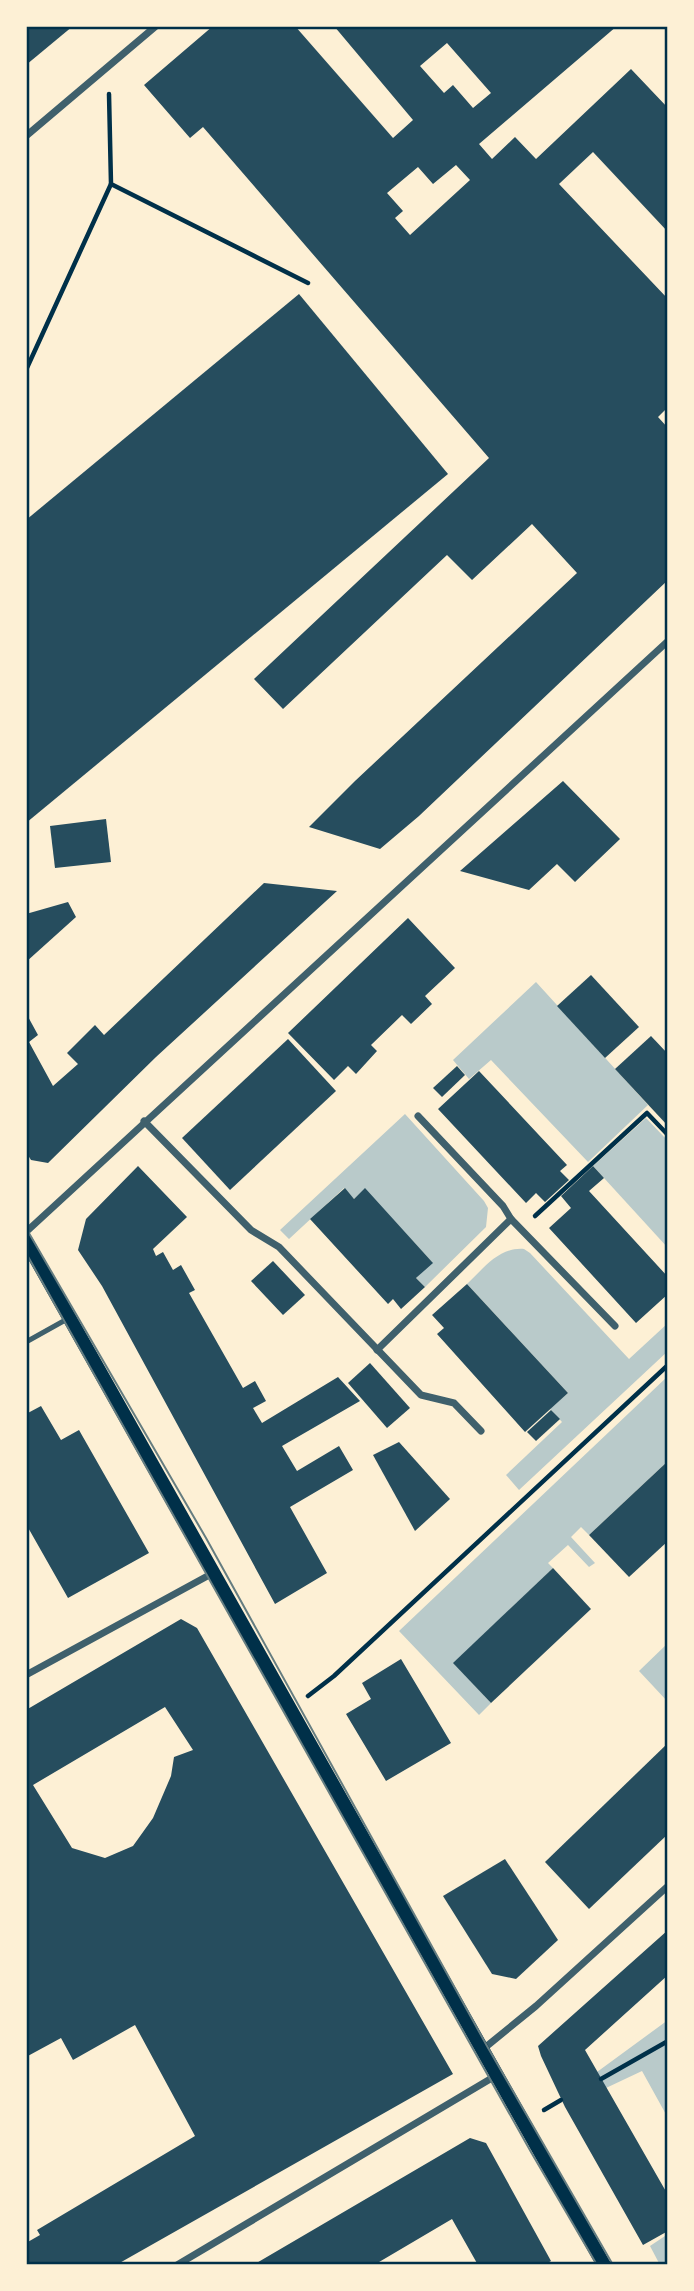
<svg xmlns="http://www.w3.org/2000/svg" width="694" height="2291" font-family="Jost,sans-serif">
<rect width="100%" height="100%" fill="#fdf0d5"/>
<g fill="#b9caca">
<path d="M 536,982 L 648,1105 L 588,1162 L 491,1060 L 469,1079 L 453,1060 Z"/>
<path d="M 405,1114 L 484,1201 L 488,1208 L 486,1227 L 425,1287 L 416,1278 L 432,1262 L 365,1189 L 354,1199 L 344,1188 L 289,1239 L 280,1230 Z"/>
<path d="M 646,1118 L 668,1141 L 668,1248 L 593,1166 Z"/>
<path d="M 524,1249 L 530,1253 L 629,1359 L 668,1323 L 668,1351 L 519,1490 L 506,1475 L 562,1422 L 550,1409 L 568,1393 L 467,1284 C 484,1268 499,1247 524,1249 Z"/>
<path d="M 668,1376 L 668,1461 L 589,1535 L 581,1527 L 571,1537 L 595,1563 L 589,1567 L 568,1545 L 548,1563 L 553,1568 L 454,1663 L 491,1703 L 479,1715 L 399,1631 Z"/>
<path d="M 668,1643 L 668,1702 L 639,1671 Z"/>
<path d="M 668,2020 L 668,2118 L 642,2071 L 606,2088 L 597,2072 Z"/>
<path d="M 668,2234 L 668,2265 L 660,2265 L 650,2246 Z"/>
</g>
<g fill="#264d5e" fill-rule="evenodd">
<path d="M 26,26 L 73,26 L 26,65 Z"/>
<path d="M 213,26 L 295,26 L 393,138 L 413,120 L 334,26 L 617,26 L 479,144 L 492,159 L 515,137 L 536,159 L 631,69 L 668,108 L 668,232 L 593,152 L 559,184 L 668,299 L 668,407 L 658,417 L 668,428 L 668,580 L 419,816 L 380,849 L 309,827 L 355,781 L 577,573 L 532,524 L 472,580 L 447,555 L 283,709 L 254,679 L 489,458 L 203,127 L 190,138 L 144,85 ZM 447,43 L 491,93 L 473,108 L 453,85 L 444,93 L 420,66 ZM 456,165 L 470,180 L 410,235 L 395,218 L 403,211 L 387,193 L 418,167 L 433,184 Z"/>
<path d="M 299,294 L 448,474 L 26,823 L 26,520 Z"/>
<path d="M 563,781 L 620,839 L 575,882 L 557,864 L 529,890 L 460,871 Z"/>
<path d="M 106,819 L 111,862 L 55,868 L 50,826 Z"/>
<path d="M 264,883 L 337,891 L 156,1057 L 48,1163 L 31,1160 L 26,1152 L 26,1013 L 38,1035 L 29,1042 L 53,1086 L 78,1064 L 67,1053 L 95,1025 L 104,1035 Z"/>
<path d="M 68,902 L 76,917 L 26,962 L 26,914 Z"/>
<path d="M 408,918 L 455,968 L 425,996 L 432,1004 L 411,1024 L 402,1015 L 371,1045 L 377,1051 L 356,1074 L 348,1066 L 334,1080 L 288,1033 Z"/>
<path d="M 591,975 L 639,1027 L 605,1058 L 557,1006 Z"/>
<path d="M 651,1036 L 668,1054 L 668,1126 L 615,1069 Z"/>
<path d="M 288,1039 L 336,1091 L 230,1190 L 182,1138 Z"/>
<path d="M 457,1066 L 465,1075 L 442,1097 L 433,1088 Z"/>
<path d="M 479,1071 L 567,1165 L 560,1171 L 569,1180 L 545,1202 L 536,1193 L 526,1203 L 438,1109 Z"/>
<path d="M 138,1166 L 187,1217 L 153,1249 L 156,1256 L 163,1252 L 173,1270 L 181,1265 L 195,1290 L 189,1293 L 243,1388 L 255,1381 L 266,1401 L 253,1408 L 262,1423 L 338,1377 L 360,1401 L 282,1446 L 297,1471 L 339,1446 L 353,1470 L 290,1507 L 327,1573 L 275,1604 L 102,1286 L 78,1250 L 86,1219 Z"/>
<path d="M 593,1166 L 604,1178 L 589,1191 L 668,1277 L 668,1294 L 636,1323 L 549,1228 L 571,1208 L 561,1196 Z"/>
<path d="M 345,1188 L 354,1199 L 365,1188 L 433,1263 L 416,1278 L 425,1287 L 401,1309 L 393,1299 L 388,1304 L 310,1219 Z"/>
<path d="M 273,1261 L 305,1295 L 283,1315 L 251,1281 Z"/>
<path d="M 467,1284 L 568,1393 L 525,1432 L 437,1334 L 444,1328 L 432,1315 Z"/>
<path d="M 370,1363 L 410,1408 L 387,1428 L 348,1383 Z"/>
<path d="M 41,1406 L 61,1440 L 79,1430 L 149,1553 L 68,1598 L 26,1524 L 26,1414 Z"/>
<path d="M 551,1410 L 560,1419 L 536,1441 L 527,1432 Z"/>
<path d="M 399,1442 L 450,1499 L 415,1531 L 373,1455 Z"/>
<path d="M 668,1461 L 668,1541 L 629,1577 L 589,1535 Z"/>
<path d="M 553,1568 L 591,1609 L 491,1703 L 453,1663 Z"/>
<path d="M 181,1619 L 197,1628 L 453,2074 L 116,2265 L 26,2265 L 26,2243 L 40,2235 L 37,2230 L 195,2136 L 135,2025 L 73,2060 L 61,2038 L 26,2057 L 26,1710 ZM 165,1707 L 193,1750 L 174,1757 L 171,1776 L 153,1818 L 133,1846 L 105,1858 L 72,1848 L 33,1785 Z"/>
<path d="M 401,1659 L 451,1743 L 386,1781 L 346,1714 L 371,1699 L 362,1683 Z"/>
<path d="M 668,1743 L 668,1834 L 589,1909 L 545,1862 Z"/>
<path d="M 505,1859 L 558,1940 L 516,1979 L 492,1974 L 443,1896 Z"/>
<path d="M 668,1930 L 668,1975 L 585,2050 L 668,2195 L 668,2231 L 643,2245 L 565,2107 L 541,2056 L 538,2046 Z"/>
<path d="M 470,2138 L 486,2143 L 551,2261 L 544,2265 L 478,2265 L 452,2219 L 374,2265 L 253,2265 Z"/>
</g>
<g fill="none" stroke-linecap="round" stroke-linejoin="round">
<g stroke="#003049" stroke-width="4.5">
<path d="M 109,94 L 111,184 L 308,283"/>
<path d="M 26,370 L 111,184"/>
<path d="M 535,1216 L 647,1113 L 668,1135"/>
<path d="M 308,1696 L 334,1676 L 668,1365"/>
<path d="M 601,2079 L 668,2041"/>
<path d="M 544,2110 L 561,2100"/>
</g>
<path stroke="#3f606c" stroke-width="5" d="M 26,1342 L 69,1318"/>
<g stroke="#3f606c" stroke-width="7">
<path d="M 26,136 L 156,26"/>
<path d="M 418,1116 L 503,1206 L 511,1219 L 615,1326"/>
<path d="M 144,1121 L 251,1230 L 279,1247 L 421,1395 L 454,1403 L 481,1431"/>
<path d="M 26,1232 L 668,641"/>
<path d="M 377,1350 L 511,1219"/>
<path d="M 26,1675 L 213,1573"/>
<path d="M 482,2050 L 536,2006 L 668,1886"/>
<path d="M 177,2265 L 497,2075"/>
</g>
<path stroke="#003049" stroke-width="14" d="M 26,1241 L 604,2265"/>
<g stroke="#657d81" stroke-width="2">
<path d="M 26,1228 L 206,1538 L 487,2046 L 613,2265"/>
<path d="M 26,1253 L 531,2152 L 597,2265"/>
</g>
</g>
<rect width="694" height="2291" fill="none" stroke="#fdf0d5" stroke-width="56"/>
<rect x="28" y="28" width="638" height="2235" fill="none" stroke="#003049" stroke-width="2.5"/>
</svg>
